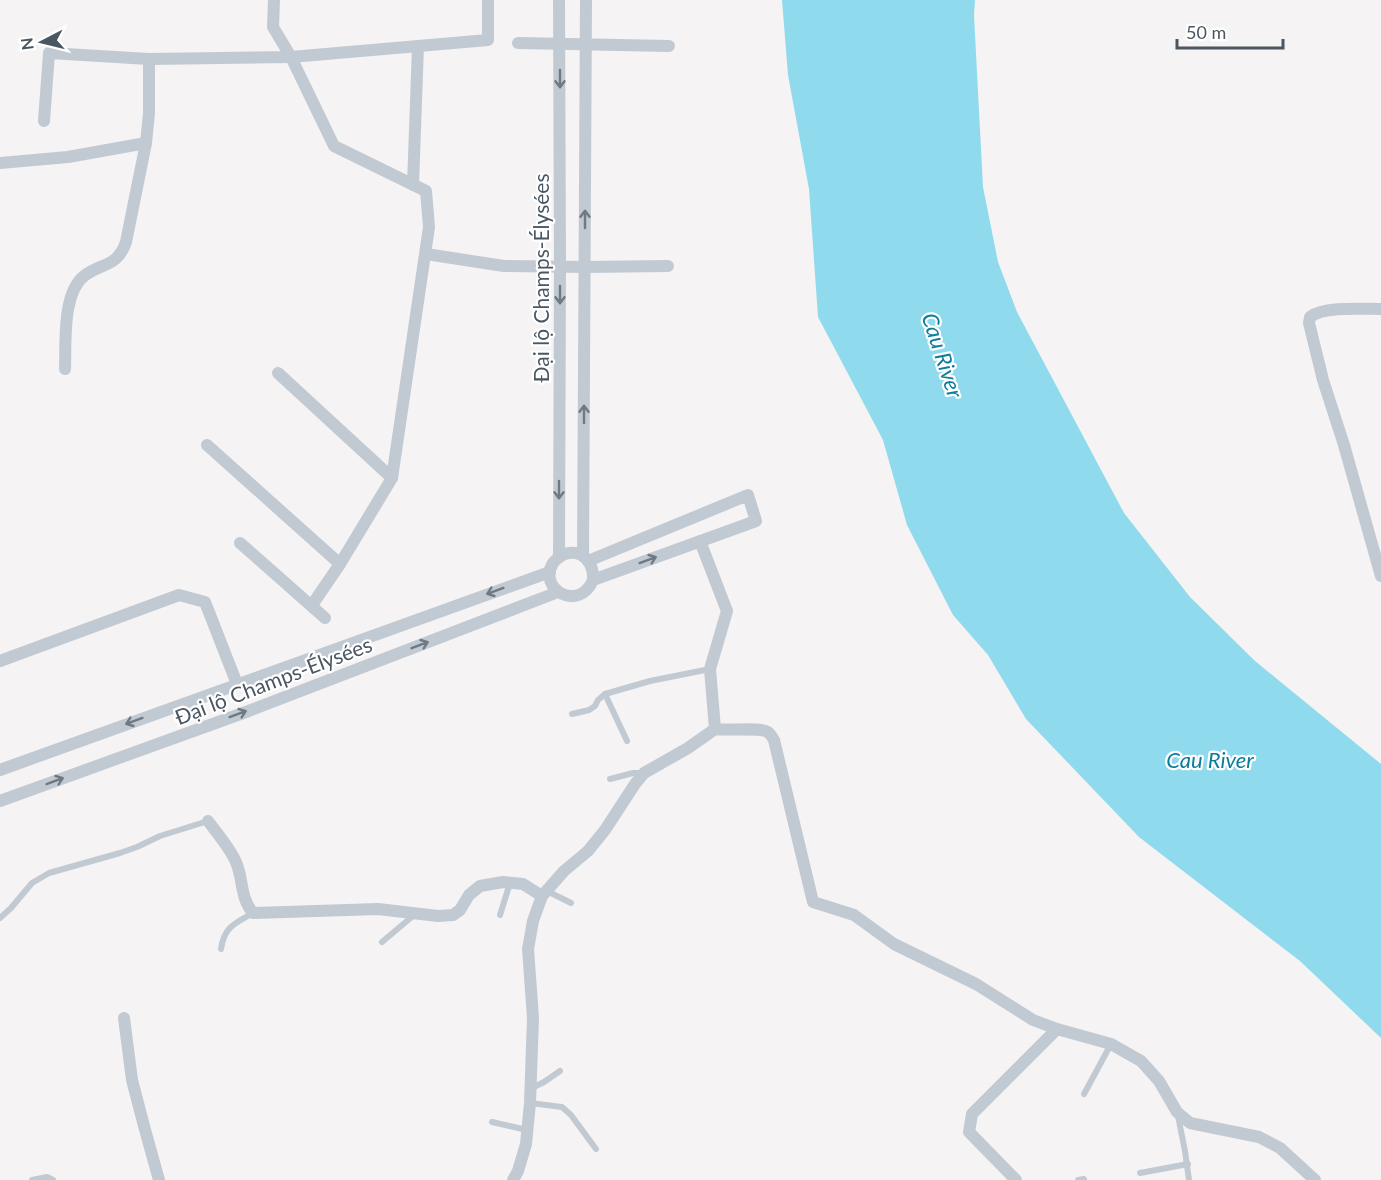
<svg xmlns="http://www.w3.org/2000/svg" width="1381" height="1180" font-family="Lato,sans-serif">
<rect width="100%" height="100%" fill="#f5f3f3"/>
<path fill="#90daee" d="M 782,0 L 975,0 L 974,15 L 983,187 L 998,262 L 1017,312 L 1124,513 L 1190,597 L 1255,661 L 1381,764 L 1381,1038 L 1300,961 L 1139,837 L 1026,719 L 988,655 L 953,615 L 907,525 L 883,440 L 818,317 L 809,189 L 788,75 Z"/>
<g fill="none" stroke-linecap="round" stroke-linejoin="round">
<g stroke="#c1cad2" stroke-width="6">
<path d="M 605,694 L 627,741"/>
<path d="M 572,714 L 589,710 L 595,706 L 598,700 L 605,694 L 650,681 L 710,669"/>
<path d="M 610,779 L 633,773 L 643,773"/>
<path d="M 547,891 L 571,903"/>
<path d="M 500,915 L 510,883"/>
<path d="M 0,918 L 11,908 L 32,883 L 49,873 L 120,853 L 137,847 L 160,836 L 208,821"/>
<path d="M 382,942 L 414,915"/>
<path d="M 221,949 C 224,927 235,923 253,913"/>
<path d="M 530,1089 L 544,1082 L 560,1071"/>
<path d="M 1084,1094 L 1111,1044"/>
<path d="M 530,1103 L 562,1107 L 571,1115 L 596,1149"/>
<path d="M 1178,1116 L 1185,1151 L 1189,1180"/>
<path d="M 492,1122 L 527,1130"/>
<path d="M 1140,1173 L 1188,1164"/>
<path d="M 32,1180 L 47,1177 L 53,1180"/>
<path d="M 1078,1180 L 1084,1179"/>
</g>
<g stroke="#c1cad2" stroke-width="12">
<path d="M 274,0 L 273,27 L 291,57 L 334,146 L 426,191 L 429,227 L 392,478 L 340,564 L 312,605"/>
<path d="M 518,43 L 669,46"/>
<path d="M 44,121 L 49,53 L 149,59 L 291,57 L 488,40 L 488,0"/>
<path d="M 0,163 L 68,157 L 146,143"/>
<path d="M 413,185 L 418,46"/>
<path d="M 426,254 L 504,266 L 585,267 L 668,266"/>
<path d="M 1381,309 C 1362,309 1324,306 1310,317 L 1309,323 L 1323,380 L 1344,445 L 1381,576"/>
<path d="M 65,369 C 66,343 62,294 84,276 C 102,262 117,268 126,242 L 146,143 L 149,113 L 149,59"/>
<path d="M 278,373 L 392,478"/>
<path d="M 207,445 L 340,564"/>
<path d="M 240,543 L 325,618"/>
<path d="M 583,556 L 586,0"/>
<path d="M 559,557 L 560,267 L 559,0"/>
<path d="M 588,561 L 748,495 L 756,521 L 593,580 C 579,613 537,589 553,563 C 557,558 562,554 569,553 C 585,551 594,565 593,580"/>
<path d="M 0,661 L 179,595 L 205,602 L 237,684"/>
<path d="M 715,729 C 727,731 760,727 768,732 C 770,734 773,738 774,740 L 813,902 L 854,915 L 894,944 L 976,984 L 1033,1020 L 1057,1029 L 1111,1044 L 1141,1061 L 1159,1081 L 1177,1112 L 1190,1123 L 1259,1137 L 1280,1148 L 1315,1180"/>
<path d="M 0,770 L 550,572"/>
<path d="M 0,801 L 246,712 L 558,592"/>
<path d="M 208,821 C 217,833 229,847 235,860 C 244,878 239,896 253,913 L 378,909 L 438,916 L 453,915 L 460,910 L 469,895 L 480,886 L 503,882 L 523,884 L 542,896"/>
<path d="M 124,1018 L 132,1080 L 144,1126 L 159,1180"/>
<path d="M 513,1180 L 518,1171 L 526,1144 L 530,1103 L 533,1018 L 528,949 L 533,921 L 542,896 L 564,871 L 588,851 L 605,830 L 635,784 L 644,773 L 688,748 L 715,729 L 710,669 L 727,611 L 700,541"/>
<path d="M 1016,1180 L 969,1132 L 972,1114 L 1057,1029"/>
</g>
</g>
<defs><path id="oneway-shaft" d="M-6 0H5M1.5-3L5.5 0L1.5 3" fill="none" stroke-width="1.6" stroke-linecap="round" stroke-linejoin="round" transform="scale(1.5)"/></defs>
<g stroke="#6e7983">
<use href="#oneway-shaft" transform="translate(560 79) rotate(90)"/>
<use href="#oneway-shaft" transform="translate(585 219) rotate(-90)"/>
<use href="#oneway-shaft" transform="translate(560 295) rotate(90)"/>
<use href="#oneway-shaft" transform="translate(584 414) rotate(-90)"/>
<use href="#oneway-shaft" transform="translate(559 490) rotate(90)"/>
<use href="#oneway-shaft" transform="translate(648 560) rotate(-20)"/>
<use href="#oneway-shaft" transform="translate(495 591) rotate(160)"/>
<use href="#oneway-shaft" transform="translate(420 645) rotate(-21)"/>
<use href="#oneway-shaft" transform="translate(238 714) rotate(-20)"/>
<use href="#oneway-shaft" transform="translate(134 721) rotate(160)"/>
<use href="#oneway-shaft" transform="translate(55 781) rotate(-20)"/>
</g>
<g text-anchor="middle" dominant-baseline="central" stroke-width="4.5" stroke-linejoin="round" paint-order="stroke">
<g font-size="21" fill="#4a5661" stroke="#fff">
<text transform="translate(540 278) rotate(-90)">Đại lộ Champs-Élysées</text>
<text transform="translate(273 680) rotate(-21)">Đại lộ Champs-Élysées</text>
</g>
<g font-size="22" font-style="italic" fill="#0c7c9b" stroke="#fff">
<text transform="translate(943 355) rotate(72)">Cau River</text>
<text x="1210" y="759">Cau River</text>
</g>
</g>
<g transform="translate(42 42) rotate(263)" stroke="#ffffff" stroke-width="4.5" paint-order="stroke">
<path d="M0-4.5L10 22L0 15L-10 22Z" fill="#4a5661"/>
<text y="-9" font-size="16" font-weight="bold" text-anchor="middle" fill="#4a5661">N</text>
</g>
<path d="M1177 39v9h106v-9" fill="none" stroke="#4a5661" stroke-width="3"/>
<text x="1186" y="39" font-size="18" fill="#4a5661" stroke="#ffffff" stroke-width="4.5" paint-order="stroke">50 m</text>
</svg>
